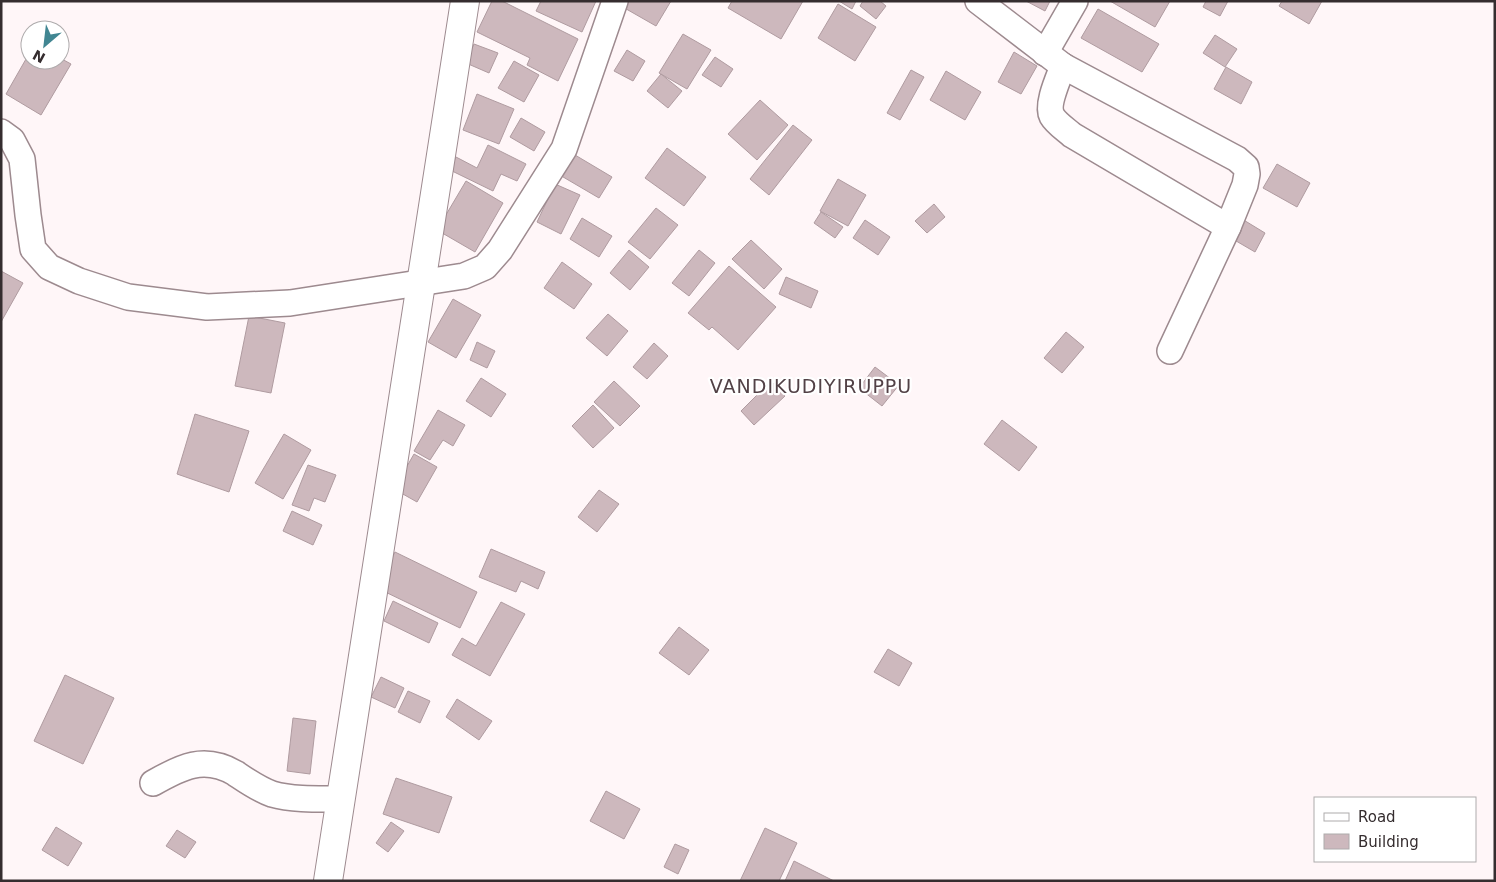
<svg xmlns="http://www.w3.org/2000/svg" width="1496" height="882" font-family="'DejaVu Sans',sans-serif">
<rect width="100%" height="100%" fill="#fff6f8"/>
<g fill="#cdb8bd" stroke="#af9ba0">
<path d="M 492,1 L 502,1 L 578,39 L 558,81 L 527,65 L 530,58 L 477,32 Z"/>
<path d="M 541,1 L 596,1 L 582,32 L 536,11 Z"/>
<path d="M 624,1 L 671,1 L 656,26 L 621,6 Z"/>
<path d="M 732,1 L 803,1 L 781,39 L 728,8 Z"/>
<path d="M 839,1 L 856,1 L 852,9 Z"/>
<path d="M 863,1 L 880,1 L 886,6 L 876,19 L 860,6 Z"/>
<path d="M 1026,1 L 1050,1 L 1045,11 Z"/>
<path d="M 1110,1 L 1170,1 L 1155,27 Z"/>
<path d="M 1206,1 L 1228,1 L 1220,16 L 1203,7 Z"/>
<path d="M 1282,1 L 1322,1 L 1309,24 L 1279,6 Z"/>
<path d="M 838,4 L 876,27 L 855,61 L 818,38 Z"/>
<path d="M 1098,9 L 1159,44 L 1142,72 L 1081,38 Z"/>
<path d="M 683,34 L 711,50 L 687,89 L 659,73 Z"/>
<path d="M 1215,35 L 1237,49 L 1225,67 L 1203,53 Z"/>
<path d="M 474,44 L 498,53 L 489,73 L 466,63 Z"/>
<path d="M 627,50 L 645,61 L 633,81 L 614,71 Z"/>
<path d="M 30,52 L 30,60 L 60,60 L 60,58 L 71,64 L 41,115 L 6,94 Z"/>
<path d="M 1014,52 L 1037,66 L 1021,94 L 998,82 Z"/>
<path d="M 715,57 L 733,69 L 721,87 L 702,75 Z"/>
<path d="M 514,61 L 539,75 L 524,102 L 498,88 Z"/>
<path d="M 1226,67 L 1252,82 L 1241,104 L 1214,89 Z"/>
<path d="M 911,70 L 924,77 L 900,120 L 887,113 Z"/>
<path d="M 946,71 L 981,92 L 965,120 L 930,100 Z"/>
<path d="M 661,74 L 682,91 L 668,108 L 647,91 Z"/>
<path d="M 477,94 L 514,109 L 499,144 L 463,130 Z"/>
<path d="M 760,100 L 788,125 L 757,160 L 728,134 Z"/>
<path d="M 521,118 L 545,132 L 534,151 L 510,137 Z"/>
<path d="M 793,125 L 812,140 L 769,195 L 750,179 Z"/>
<path d="M 488,145 L 526,164 L 517,181 L 501,174 L 493,191 L 450,170 L 456,157 L 477,168 Z"/>
<path d="M 667,148 L 706,177 L 684,206 L 645,178 Z"/>
<path d="M 570,152 L 612,177 L 599,198 L 558,174 Z"/>
<path d="M 1277,164 L 1310,183 L 1297,207 L 1263,188 Z"/>
<path d="M 838,179 L 866,195 L 848,226 L 820,211 Z"/>
<path d="M 466,181 L 503,203 L 475,252 L 437,230 Z"/>
<path d="M 555,184 L 580,195 L 561,234 L 537,222 Z"/>
<path d="M 934,204 L 945,217 L 927,233 L 915,221 Z"/>
<path d="M 656,208 L 678,225 L 650,259 L 628,242 Z"/>
<path d="M 821,212 L 843,227 L 835,238 L 814,223 Z"/>
<path d="M 582,218 L 612,236 L 599,257 L 570,239 Z"/>
<path d="M 1242,219 L 1265,233 L 1255,252 L 1231,238 Z"/>
<path d="M 865,220 L 890,237 L 878,255 L 853,238 Z"/>
<path d="M 751,240 L 782,269 L 764,289 L 732,259 Z"/>
<path d="M 629,250 L 649,267 L 630,290 L 610,273 Z"/>
<path d="M 699,250 L 715,263 L 689,296 L 672,283 Z"/>
<path d="M 562,262 L 592,284 L 574,309 L 544,288 Z"/>
<path d="M 729,266 L 776,307 L 738,350 L 712,327 L 709,330 L 688,313 Z"/>
<path d="M 1,271 L 23,283 L 1,322 Z"/>
<path d="M 786,277 L 818,291 L 811,308 L 779,294 Z"/>
<path d="M 453,299 L 481,315 L 456,358 L 428,342 Z"/>
<path d="M 608,314 L 628,331 L 607,356 L 586,338 Z"/>
<path d="M 249,316 L 285,323 L 271,393 L 235,386 Z"/>
<path d="M 1066,332 L 1084,347 L 1062,373 L 1044,358 Z"/>
<path d="M 477,342 L 495,351 L 487,368 L 470,360 Z"/>
<path d="M 654,343 L 668,356 L 647,379 L 633,367 Z"/>
<path d="M 875,367 L 899,385 L 882,406 L 859,388 Z"/>
<path d="M 481,378 L 506,394 L 491,417 L 466,401 Z"/>
<path d="M 614,381 L 640,406 L 620,426 L 594,402 Z"/>
<path d="M 771,381 L 785,396 L 754,425 L 741,411 Z"/>
<path d="M 593,405 L 614,428 L 593,448 L 572,426 Z"/>
<path d="M 438,410 L 465,425 L 453,446 L 443,440 L 430,460 L 414,451 Z"/>
<path d="M 195,414 L 249,431 L 229,492 L 177,474 Z"/>
<path d="M 1002,420 L 1037,447 L 1019,471 L 984,444 Z"/>
<path d="M 284,434 L 311,450 L 283,499 L 255,483 Z"/>
<path d="M 414,454 L 437,467 L 417,502 L 394,489 Z"/>
<path d="M 308,465 L 336,475 L 325,502 L 314,498 L 309,511 L 292,505 Z"/>
<path d="M 599,490 L 619,504 L 597,532 L 578,517 Z"/>
<path d="M 292,511 L 322,525 L 313,545 L 283,531 Z"/>
<path d="M 491,549 L 545,572 L 538,589 L 521,581 L 516,592 L 479,577 Z"/>
<path d="M 395,552 L 477,592 L 460,628 L 377,588 Z"/>
<path d="M 393,601 L 438,623 L 429,643 L 384,621 Z"/>
<path d="M 501,602 L 525,614 L 490,676 L 452,655 L 462,638 L 476,646 Z"/>
<path d="M 679,627 L 709,650 L 689,675 L 659,653 Z"/>
<path d="M 888,649 L 912,663 L 899,686 L 874,672 Z"/>
<path d="M 65,675 L 114,698 L 83,764 L 34,741 Z"/>
<path d="M 381,677 L 404,688 L 395,708 L 371,697 Z"/>
<path d="M 408,691 L 430,701 L 420,723 L 398,712 Z"/>
<path d="M 457,699 L 492,721 L 479,740 L 446,717 Z"/>
<path d="M 293,718 L 316,721 L 310,774 L 287,771 Z"/>
<path d="M 396,778 L 452,797 L 439,833 L 383,814 Z"/>
<path d="M 606,791 L 640,809 L 624,839 L 590,821 Z"/>
<path d="M 391,822 L 404,831 L 388,852 L 376,843 Z"/>
<path d="M 56,827 L 82,843 L 68,866 L 42,850 Z"/>
<path d="M 765,828 L 797,843 L 779,881 L 740,881 Z"/>
<path d="M 177,830 L 196,842 L 185,858 L 166,846 Z"/>
<path d="M 675,844 L 689,850 L 678,874 L 664,867 Z"/>
<path d="M 794,861 L 834,881 L 785,881 Z"/>
</g>
<g fill="none" stroke-linecap="round" stroke-linejoin="round">
<g stroke="#9d8a8f" stroke-width="28">
<g id="street">
<path d="M 978,1 L 1063,66 L 1237,159 L 1246,167 L 1247,174 L 1245,185 L 1228,227 L 1170,351"/>
<path d="M 1045,53 L 1075,1"/>
<path d="M 1063,66 C 1059,77 1046,105 1052,116 C 1056,123 1065,129 1072,135 L 1228,227"/>
<path d="M 1,132 L 12,140 L 22,159 L 28,215 L 33,249 L 49,267 L 79,281 L 128,297 L 207,307 L 290,303 L 464,276 L 485,267 L 500,250 L 564,149 L 615,1"/>
<path d="M 153,783 C 181,767 204,755 235,773 C 247,781 258,789 272,794 C 293,800 319,799 341,799"/>
</g>
</g>
<g stroke="#9d8a8f" stroke-width="30">
<path id="secondary" d="M 328,881 L 465,1"/>
</g>
<use href="#street" stroke="#fff" stroke-width="25"/>
<use href="#secondary" stroke="#fff" stroke-width="28"/>
</g>
<g text-anchor="middle" dominant-baseline="central" stroke-width="4.5" stroke-linejoin="round" paint-order="stroke">
<g font-size="19" letter-spacing="1" fill="#524146" stroke="#fff">
<text x="811" y="386">VANDIKUDIYIRUPPU</text>
</g>
</g>
<rect width="1496" height="882" fill="none" stroke="#352d2f" stroke-width="5"/>
<rect x="1314" y="797" width="162" height="65" fill="#ffffff" stroke="#aeabac"/>
<rect x="1324" y="813" width="25" height="8" fill="#ffffff" stroke="#aeabac"/>
<text x="1358" y="822" font-size="15" fill="#352d2f">Road</text>
<rect x="1324" y="834" width="25" height="15" fill="#cdb8bd" stroke="#aeabac"/>
<text x="1358" y="847" font-size="15" fill="#352d2f">Building</text>
<g transform="translate(45 45) rotate(208)"><circle r="24" fill="#ffffff" stroke="#aeabac"/>
<path d="M0-4L9 19L0 12L-9 19Z" fill="#418692"/>
<text y="-8" font-size="14" font-weight="bold" text-anchor="middle" fill="#352d2f">N</text>
</g>
</svg>
